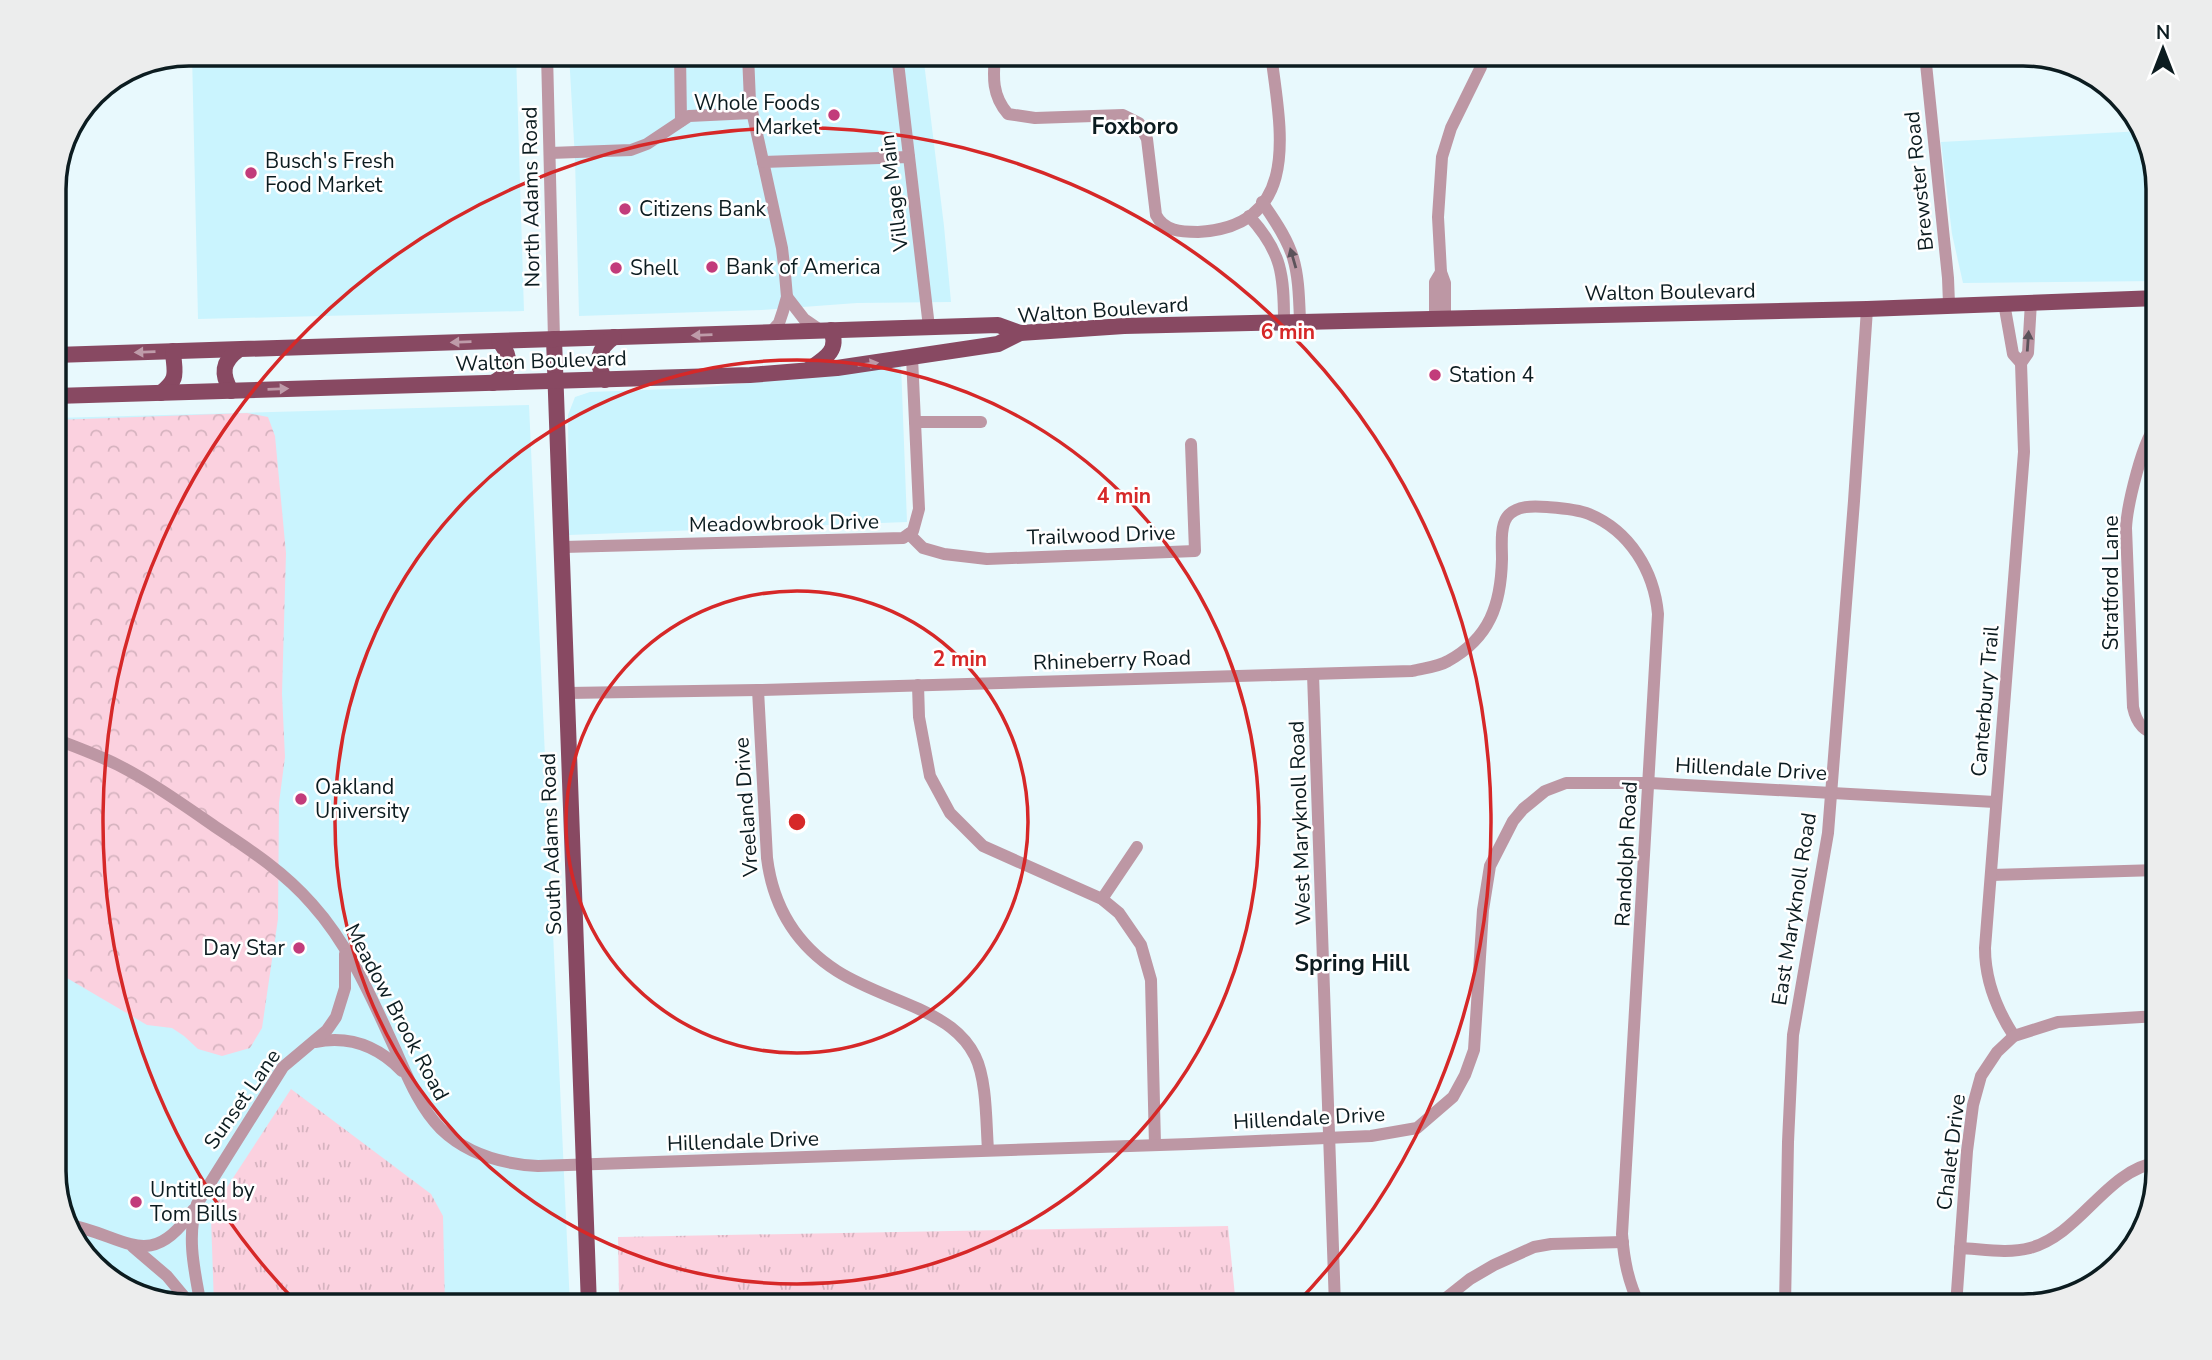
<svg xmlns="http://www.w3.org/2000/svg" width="2212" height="1360" font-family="'Nunito Sans',sans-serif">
<defs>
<pattern id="grass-tufts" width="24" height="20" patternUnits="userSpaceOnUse" patternTransform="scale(1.75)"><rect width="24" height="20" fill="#fbd1df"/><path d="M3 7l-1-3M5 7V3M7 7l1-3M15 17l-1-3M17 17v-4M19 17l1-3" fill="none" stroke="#d6b3bf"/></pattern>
<pattern id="forest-crowns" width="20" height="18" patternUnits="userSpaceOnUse" patternTransform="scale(1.75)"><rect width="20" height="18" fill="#fbd1df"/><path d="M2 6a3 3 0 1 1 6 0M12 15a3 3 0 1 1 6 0" fill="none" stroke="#d6b3bf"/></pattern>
</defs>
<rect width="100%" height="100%" fill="#e8f9fd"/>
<g fill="#caf4fe">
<path d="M 192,54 L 516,54 L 524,311 L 198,319 Z"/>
<path d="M 569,54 L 923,54 L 944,226 L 951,302 L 857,303 L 762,310 L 579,316 L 575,159 Z"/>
<path d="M 2142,131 L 2157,181 L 2158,281 L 1963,283 L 1952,234 L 1941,142 Z"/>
<path d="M 901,364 L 907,522 L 569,535 L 568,415 L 575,397 L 590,392 L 697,388 L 829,375 Z"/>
<path d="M 529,405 L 570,1306 L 189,1306 L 121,1287 L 73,1239 L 55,1179 L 55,418 Z"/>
</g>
<g fill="url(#grass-tufts)">
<path d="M 291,1089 L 431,1194 L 443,1216 L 445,1306 L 214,1306 L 211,1217 L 216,1204 Z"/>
<path d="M 1228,1226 L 1236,1306 L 634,1306 L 619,1294 L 618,1237 Z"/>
</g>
<path fill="url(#forest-crowns)" d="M 247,413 L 268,417 L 275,436 L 286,553 L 282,694 L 285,757 L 279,803 L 278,919 L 262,1028 L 250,1048 L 222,1056 L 198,1049 L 184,1036 L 172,1028 L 147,1025 L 55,971 L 55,420 Z"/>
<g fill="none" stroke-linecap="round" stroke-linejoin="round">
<g stroke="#bd97a4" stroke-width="12">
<path d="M 547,54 L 554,339"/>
<path d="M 680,54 L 681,121"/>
<path d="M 748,54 L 750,102 L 782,248 L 785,274 L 787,297 L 783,311 L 779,323 L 770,333"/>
<path d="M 897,54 L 929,327"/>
<path d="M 995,54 C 993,77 992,96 1008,114 L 1035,118 L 1123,115 L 1139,123 L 1147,139 L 1156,215 C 1164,231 1181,232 1198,232 C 1304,226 1280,127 1271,54"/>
<path d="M 1925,54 L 1948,278 L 1949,304"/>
<path d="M 550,153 L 631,150 L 647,144 L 689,116 L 752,113"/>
<path d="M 763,162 L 909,157"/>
<path d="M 1262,202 C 1296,250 1298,263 1300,321"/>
<path d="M 1249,216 C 1282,252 1284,275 1284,322"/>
<path d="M 787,297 L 804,319 L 820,330"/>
<path d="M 2004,303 L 2013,354 L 2021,363 L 2028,353 L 2031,302"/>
<path d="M 1435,318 L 1435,282 L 1441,272"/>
<path d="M 1445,318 L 1445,283 L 1441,272 L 1438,217 L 1442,157 L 1451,128 L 1481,67 L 1484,54"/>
<path d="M 915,422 L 981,422"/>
<path d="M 2158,424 C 2143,436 2127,507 2126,528 L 2133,707 C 2136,721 2142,732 2158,734"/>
<path d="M 909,534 L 923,548 L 944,554 L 987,559 L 1195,551 L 1191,444"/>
<path d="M 563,547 L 903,538 L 913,531 L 919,509 L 912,357"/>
<path d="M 1313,674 L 1335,1306"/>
<path d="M 918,685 L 919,717 L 930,776 L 950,813 L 983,846 L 1102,899 L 1119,913 L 1141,945 L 1151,980 L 1155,1145"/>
<path d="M 758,690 L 767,858 C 773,906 795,944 837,971 C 862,987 893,997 919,1009 C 942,1020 963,1032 975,1056 C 987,1080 986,1123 988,1150"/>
<path d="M 567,693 L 758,690 L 1412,671 C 1423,668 1438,667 1448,661 C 1490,638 1501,604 1502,559 C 1502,546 1500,527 1507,517 C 1516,505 1534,506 1547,507 C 1560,508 1577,509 1589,514 C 1630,531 1654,571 1658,614 L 1622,1234 C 1624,1260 1628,1282 1640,1306"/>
<path d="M 55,739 C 76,747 98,755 118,765 C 153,783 185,806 217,828 C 252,851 285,873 312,904 C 350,946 373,1001 396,1051 C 408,1078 420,1108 441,1129 C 468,1155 502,1164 538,1166 L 1190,1144 L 1371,1136 L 1417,1128 L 1453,1097 L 1465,1075 L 1474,1050 L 1483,910 L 1490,866 L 1513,821 L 1523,809 L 1545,791 L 1566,783 L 1650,783 L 1995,802"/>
<path d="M 1991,875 L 2158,870"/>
<path d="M 1102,899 L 1137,847"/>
<path d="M 2014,1036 C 1997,1010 1985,980 1985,948 L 2024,452 L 2021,363"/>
<path d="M 315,1042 C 350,1035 378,1046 402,1071"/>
<path d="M 69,1225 C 125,1235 150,1274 193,1210"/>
<path d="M 133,1247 L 167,1276 L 192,1306"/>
<path d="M 1960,1248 C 1982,1249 2008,1254 2030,1248 C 2081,1234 2105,1171 2158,1162"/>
<path d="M 201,1306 C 195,1273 186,1237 197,1204 L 283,1067 L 327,1030 L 336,1017 L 345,988 L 345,954"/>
<path d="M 1436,1306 L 1470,1279 L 1494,1265 L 1534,1247 L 1551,1244 L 1623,1242"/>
<path d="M 1785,1306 L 1788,1142 L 1793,1035 L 1828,833 L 1854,501 L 1867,309"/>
<path d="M 1956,1306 L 1967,1151 L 1973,1105 L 1981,1076 L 1997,1052 L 2014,1036 L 2058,1022 L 2158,1016"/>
</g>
<g stroke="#884962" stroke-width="16">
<path d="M 554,339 L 589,1306"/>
<path d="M 55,355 L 998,325 L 1020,333"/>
<path d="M 808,370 C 824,359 840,351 831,330"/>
<path d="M 605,380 C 595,362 597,349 614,337"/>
<path d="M 493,383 C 512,373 512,356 499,341"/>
<path d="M 231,391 C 221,374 222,362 238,350"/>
<path d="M 161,393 C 180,378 174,372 173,351"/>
<path d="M 55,396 L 750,375 L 837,368 L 998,344 L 1020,333 L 1124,326 L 1867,309 L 2158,298"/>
</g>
</g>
<defs><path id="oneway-solid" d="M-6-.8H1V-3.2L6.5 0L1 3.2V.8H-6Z" transform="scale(1.75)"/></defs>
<g fill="#5c535b">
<use href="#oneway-solid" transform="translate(1293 258) rotate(-106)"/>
<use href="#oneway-solid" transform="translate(2028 341) rotate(-86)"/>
</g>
<g fill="#be9ba9">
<use href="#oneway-solid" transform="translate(702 335) rotate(178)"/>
<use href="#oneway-solid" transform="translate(461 342) rotate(178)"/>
<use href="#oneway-solid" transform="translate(145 352) rotate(178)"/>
<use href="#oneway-solid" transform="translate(868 364) rotate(-8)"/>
<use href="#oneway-solid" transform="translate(278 389) rotate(-2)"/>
</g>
<g fill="none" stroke="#d62828" stroke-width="3.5">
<circle cx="797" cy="822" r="231"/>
<circle cx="797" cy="822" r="462"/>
<path d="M298 1304A694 694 0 1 1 1296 1304"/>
</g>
<g fill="#c23c7b" stroke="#fff" stroke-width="2.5">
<circle cx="834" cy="115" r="7"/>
<circle cx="251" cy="173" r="7"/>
<circle cx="625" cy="209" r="7"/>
<circle cx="712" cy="267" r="7"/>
<circle cx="616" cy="268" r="7"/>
<circle cx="1435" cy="375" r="7"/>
<circle cx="301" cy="799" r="7"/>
<circle cx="299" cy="948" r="7"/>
<circle cx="136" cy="1202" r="7"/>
</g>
<g text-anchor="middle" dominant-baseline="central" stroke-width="5" stroke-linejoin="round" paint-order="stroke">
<g font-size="21" fill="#0c1c20" stroke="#fff" text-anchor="start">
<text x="820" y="103" text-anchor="end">Whole Foods<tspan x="820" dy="24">Market</tspan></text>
<text x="265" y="161">Busch's Fresh<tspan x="265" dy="24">Food Market</tspan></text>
<text x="639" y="209">Citizens Bank</text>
<text x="726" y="267">Bank of America</text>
<text x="630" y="268">Shell</text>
<text x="1449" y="375">Station 4</text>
<text x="315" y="787">Oakland<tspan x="315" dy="24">University</tspan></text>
<text x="285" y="948" text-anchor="end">Day Star</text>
<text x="150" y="1190">Untitled by<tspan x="150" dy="24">Tom Bills</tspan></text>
</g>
<g font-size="21" fill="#0c1c20" stroke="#fff">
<text transform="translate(1919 181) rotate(-96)">Brewster Road</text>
<text transform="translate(894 193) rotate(-97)">Village Main</text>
<text transform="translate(531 197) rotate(-91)">North Adams Road</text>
<text transform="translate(1670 292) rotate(-1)">Walton Boulevard</text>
<text transform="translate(1103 310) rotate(-4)">Walton Boulevard</text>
<text transform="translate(541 361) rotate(-2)">Walton Boulevard</text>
<text transform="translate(784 523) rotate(-1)">Meadowbrook Drive</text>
<text transform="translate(1101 535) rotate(-2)">Trailwood Drive</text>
<text transform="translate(2111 583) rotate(-90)">Stratford Lane</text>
<text transform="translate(1112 660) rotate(-2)">Rhineberry Road</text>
<text transform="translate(1985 701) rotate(-85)">Canterbury Trail</text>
<text transform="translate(1751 769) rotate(3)">Hillendale Drive</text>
<text transform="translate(746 807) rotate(-94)">Vreeland Drive</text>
<text transform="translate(1300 823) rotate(-92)">West Maryknoll Road</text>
<text transform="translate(551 844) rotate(-92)">South Adams Road</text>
<text transform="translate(1626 854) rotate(-87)">Randolph Road</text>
<text transform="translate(1794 909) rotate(-81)">East Maryknoll Road</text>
<text transform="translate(397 1012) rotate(62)">Meadow Brook Road</text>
<text transform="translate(242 1099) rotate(-55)">Sunset Lane</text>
<text transform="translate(1309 1118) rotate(-3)">Hillendale Drive</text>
<text transform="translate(743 1141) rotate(-2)">Hillendale Drive</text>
<text transform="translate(1951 1152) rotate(-83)">Chalet Drive</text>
</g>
<g font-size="23" font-weight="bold" fill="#0c1c20" stroke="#fff">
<text x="1135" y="126">Foxboro</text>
<text x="1352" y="963">Spring Hill</text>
</g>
</g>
<path d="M0 0H2212V1360H0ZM189 66H2023A123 123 0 0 1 2146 189V1171A123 123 0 0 1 2023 1294H189A123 123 0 0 1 66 1171V189A123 123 0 0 1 189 66Z" fill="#eceded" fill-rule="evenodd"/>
<path fill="none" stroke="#0c1c20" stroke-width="3.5" d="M189 66H2023A123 123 0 0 1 2146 189V1171A123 123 0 0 1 2023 1294H189A123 123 0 0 1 66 1171V189A123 123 0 0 1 189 66Z"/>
<circle cx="797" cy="822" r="10" fill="#d62828" stroke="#fff" stroke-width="3.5"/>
<g font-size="21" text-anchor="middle" font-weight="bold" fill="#d62828" stroke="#fff" stroke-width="5" stroke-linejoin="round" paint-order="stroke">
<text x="1288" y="339">6 min</text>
<text x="1124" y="503">4 min</text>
<text x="960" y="666">2 min</text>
</g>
<g transform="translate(2163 49)" stroke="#ffffff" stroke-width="5" paint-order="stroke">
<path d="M0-5L12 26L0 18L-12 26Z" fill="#0c1c20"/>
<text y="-10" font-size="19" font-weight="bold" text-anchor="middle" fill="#0c1c20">N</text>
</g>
</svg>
